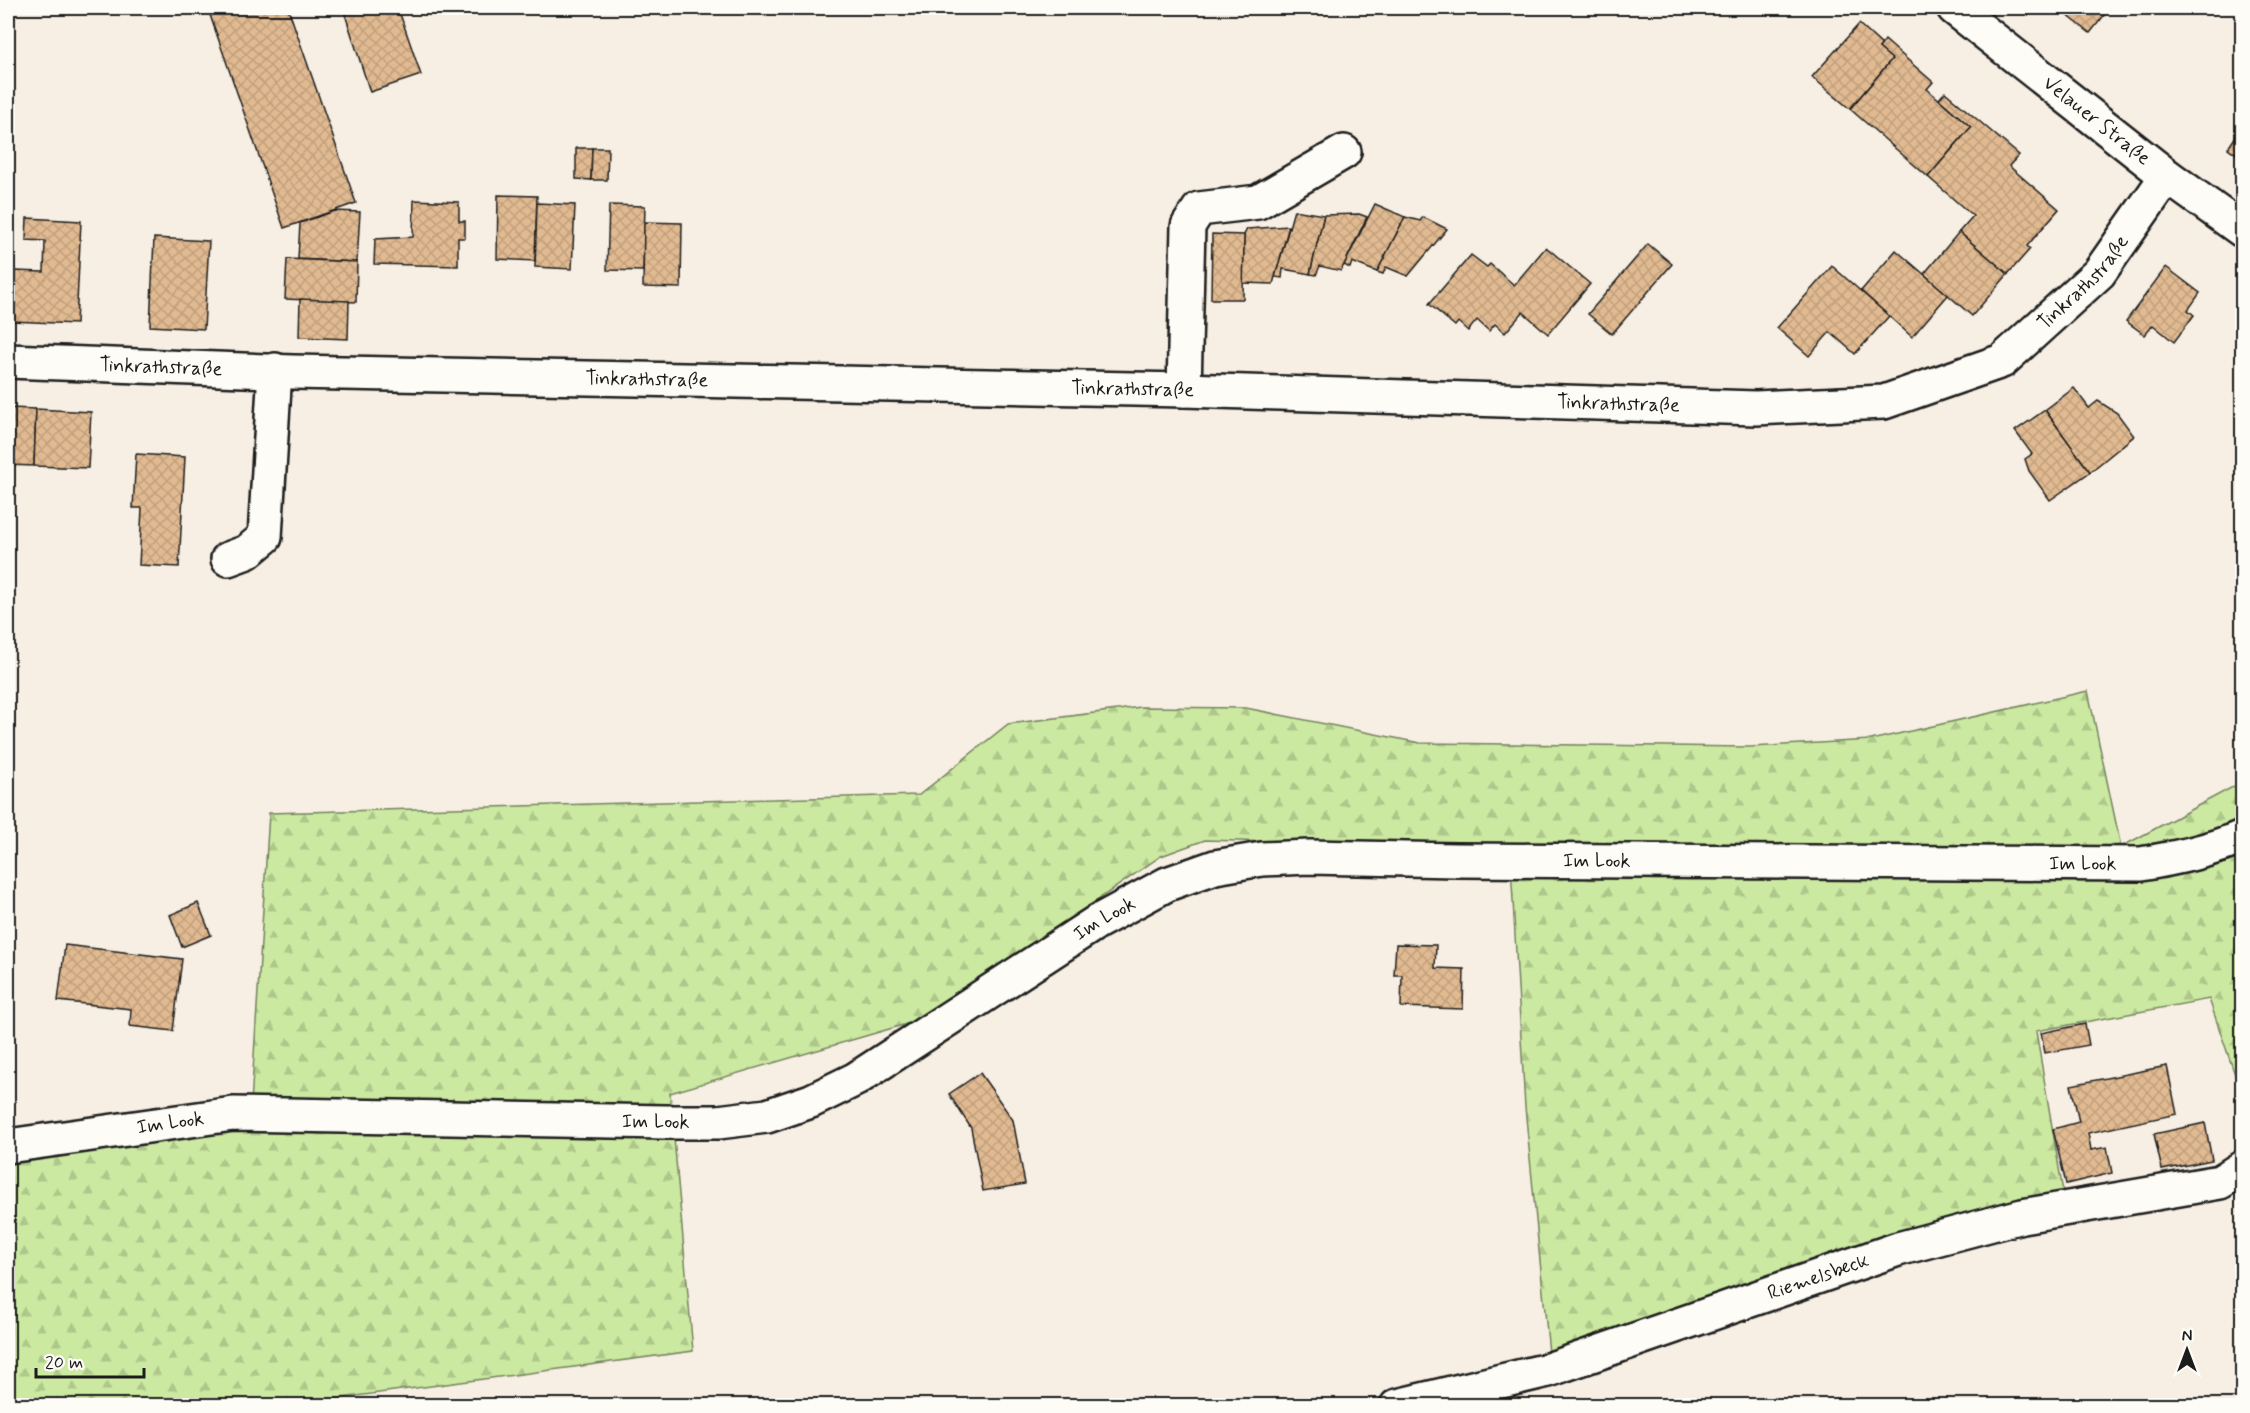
<svg xmlns="http://www.w3.org/2000/svg" width="2250" height="1413" font-family="Mynerve,sans-serif">
<defs>
<pattern id="forest-firs" width="22" height="20" patternUnits="userSpaceOnUse" patternTransform="scale(1.5)"><rect width="22" height="20" fill="#cbe9a1"/><path d="M5 1l3.5 6h-7zM16 11l3.5 6h-7z" fill="#aec78a"/></pattern>
<pattern id="building-cross-hatch" width="8" height="8" patternUnits="userSpaceOnUse" patternTransform="scale(1.5)"><rect width="8" height="8" fill="#e1ba91"/><path d="M0 0l8 8M0 8l8-8" fill="none" stroke="#c09f7c"/></pattern>
</defs>
<rect width="100%" height="100%" fill="#f7efe3"/>
<filter id="ink" filterUnits="userSpaceOnUse"><feTurbulence type="fractalNoise" baseFrequency=".0167" numOctaves="2"/><feDisplacementMap in="SourceGraphic" scale="12" xChannelSelector="R" yChannelSelector="G"/><feConvolveMatrix kernelMatrix="1 2 1 2 8 2 1 2 1" color-interpolation-filters="sRGB"/></filter>
<g filter="url(#ink)">
<path fill="url(#forest-firs)" stroke="#74825e" stroke-width="1.5" d="M 2088,691 L 2121,847 L 2242,782 L 2242,906 L 2240,907 L 2240,971 L 2242,975 L 2242,1095 L 2209,999 L 2036,1031 L 2064,1198 L 1549,1353 L 1525,1107 L 1510,849 L 1205,840 L 1161,856 L 927,1018 L 670,1093 L 693,1351 L 289,1405 L 8,1405 L 8,1160 L 251,1104 L 269,813 L 919,795 L 1008,724 L 1141,707 L 1246,708 L 1420,743 L 1751,747 L 1871,740 Z"/>
<g fill="url(#building-cross-hatch)" stroke="#1c1c1c" stroke-width="1.5">
<path d="M 231,8 L 288,8 L 356,203 L 284,228 L 210,15 Z"/>
<path d="M 343,8 L 398,8 L 421,75 L 370,92 Z"/>
<path d="M 2058,8 L 2110,8 L 2090,33 Z"/>
<path d="M 1859,24 L 1882,45 L 1879,48 L 1892,59 L 1850,109 L 1812,77 Z"/>
<path d="M 1885,40 L 1933,82 L 1927,89 L 1971,127 L 1928,177 L 1850,109 L 1892,59 L 1879,48 Z"/>
<path d="M 1945,92 L 2019,155 L 2009,166 L 2059,209 L 2027,246 L 2030,249 L 2008,274 L 1959,232 L 1973,216 L 1928,177 L 1971,127 L 1939,99 Z"/>
<path d="M 2242,127 L 2242,158 L 2228,148 Z"/>
<path d="M 576,148 L 592,148 L 591,180 L 576,179 Z"/>
<path d="M 592,148 L 608,148 L 607,180 L 591,180 Z"/>
<path d="M 498,195 L 537,196 L 535,261 L 497,259 Z"/>
<path d="M 414,200 L 459,202 L 459,221 L 465,221 L 465,238 L 458,238 L 458,266 L 374,264 L 375,239 L 413,237 Z"/>
<path d="M 537,203 L 575,205 L 572,269 L 535,267 Z"/>
<path d="M 1375,204 L 1405,217 L 1377,272 L 1352,262 L 1350,268 L 1344,265 Z"/>
<path d="M 609,205 L 645,206 L 643,271 L 607,270 Z"/>
<path d="M 1294,210 L 1324,215 L 1310,274 L 1283,269 L 1282,278 L 1275,277 Z"/>
<path d="M 335,211 L 360,212 L 357,262 L 298,259 L 300,223 Z"/>
<path d="M 1359,214 L 1367,217 L 1341,271 L 1320,266 L 1316,275 L 1310,274 L 1324,215 Z"/>
<path d="M 1405,217 L 1420,221 L 1423,217 L 1447,229 L 1408,276 L 1386,267 L 1383,274 L 1377,272 Z"/>
<path d="M 27,218 L 81,221 L 76,324 L 12,321 L 15,271 L 44,272 L 45,241 L 26,240 Z"/>
<path d="M 644,222 L 682,223 L 681,288 L 643,287 Z"/>
<path d="M 1289,226 L 1273,284 L 1243,283 L 1244,235 L 1247,229 Z"/>
<path d="M 1959,232 L 2008,274 L 1972,316 L 1924,274 Z"/>
<path d="M 1212,234 L 1244,235 L 1243,299 L 1211,299 Z"/>
<path d="M 154,238 L 209,241 L 204,329 L 150,326 Z"/>
<path d="M 1648,244 L 1672,264 L 1612,334 L 1588,314 Z"/>
<path d="M 1546,247 L 1590,284 L 1548,334 L 1523,312 L 1505,333 L 1495,324 L 1489,331 L 1477,320 L 1468,331 L 1458,322 L 1455,326 L 1429,304 L 1471,255 L 1487,267 L 1490,264 L 1514,285 Z"/>
<path d="M 1896,250 L 1948,295 L 1912,337 L 1861,291 Z"/>
<path d="M 287,259 L 357,262 L 356,302 L 285,299 Z"/>
<path d="M 1832,266 L 1889,316 L 1855,354 L 1830,332 L 1809,356 L 1777,328 Z"/>
<path d="M 2166,267 L 2200,293 L 2188,310 L 2194,315 L 2174,342 L 2153,325 L 2145,335 L 2126,321 Z"/>
<path d="M 300,299 L 349,301 L 348,339 L 299,337 Z"/>
<path d="M 2074,388 L 2089,408 L 2098,401 L 2117,413 L 2134,436 L 2090,472 L 2045,410 Z"/>
<path d="M 8,408 L 36,409 L 34,466 L 8,465 Z"/>
<path d="M 36,409 L 91,412 L 88,468 L 34,466 Z"/>
<path d="M 2045,410 L 2090,472 L 2050,500 L 2029,471 L 2025,459 L 2032,454 L 2015,431 Z"/>
<path d="M 136,454 L 185,457 L 179,567 L 139,565 L 142,508 L 133,508 Z"/>
<path d="M 198,903 L 211,935 L 182,947 L 170,915 Z"/>
<path d="M 1396,944 L 1436,945 L 1435,968 L 1464,969 L 1463,1009 L 1401,1007 L 1402,975 L 1394,975 Z"/>
<path d="M 65,945 L 182,959 L 173,1031 L 130,1026 L 131,1009 L 58,1001 Z"/>
<path d="M 2085,1024 L 2089,1045 L 2045,1053 L 2041,1033 Z"/>
<path d="M 2167,1066 L 2177,1114 L 2088,1133 L 2091,1150 L 2107,1147 L 2112,1173 L 2066,1184 L 2053,1129 L 2079,1122 L 2071,1085 Z"/>
<path d="M 980,1073 L 1013,1120 L 1025,1184 L 983,1191 L 971,1128 L 949,1094 Z"/>
<path d="M 2205,1123 L 2212,1160 L 2162,1170 L 2154,1134 Z"/>
</g>
<g fill="none" stroke-linecap="round" stroke-linejoin="round">
<g stroke="#1c1c1c" stroke-width="38">
<g id="minor">
<path id="s1" d="M 8,361 L 293,372 L 1184,390 L 1756,408 L 1884,402 L 2002,361 L 2099,273 L 2167,176"/>
<path d="M 1184,390 L 1188,226 L 1199,209 L 1258,202 L 1344,152"/>
<path d="M 228,559 L 247,552 L 265,537 L 275,370"/>
<path id="s2" d="M 8,1146 L 233,1114 L 666,1122 L 718,1122 L 767,1116 L 811,1101 L 856,1079 L 1097,922 L 1167,884 L 1215,867 L 1262,859 L 1309,857 L 1456,860 L 2141,864 C 2176,858 2210,851 2242,837"/>
<path id="s3" d="M 1397,1406 L 1548,1370 L 1898,1249 L 2022,1216 L 2220,1182 L 2242,1168"/>
</g>
</g>
<g stroke="#1c1c1c" stroke-width="38">
<g id="major">
<path id="s4" d="M 1954,8 L 2167,176 L 2242,230"/>
</g>
</g>
<use href="#minor" stroke="#fdfcf7" stroke-width="33"/>
<use href="#major" stroke="#fdfcf7" stroke-width="33"/>
</g>
</g>
<g text-anchor="middle" dominant-baseline="central" stroke-width="6" stroke-linejoin="round" paint-order="stroke">
<g font-size="20" fill="#1c1c1c" stroke="#fdfcf7">
<text stroke="none"><textPath href="#s4" startOffset="182">Velauer Straße</textPath></text>
<text stroke="none"><textPath href="#s1" startOffset="2115">Tinkrathstraße</textPath></text>
<text stroke="none"><textPath href="#s1" startOffset="153">Tinkrathstraße</textPath></text>
<text stroke="none"><textPath href="#s1" startOffset="639">Tinkrathstraße</textPath></text>
<text stroke="none"><textPath href="#s1" startOffset="1125">Tinkrathstraße</textPath></text>
<text stroke="none"><textPath href="#s1" startOffset="1611">Tinkrathstraße</textPath></text>
<text stroke="none"><textPath href="#s2" startOffset="1659">Im Look</textPath></text>
<text stroke="none"><textPath href="#s2" startOffset="2145">Im Look</textPath></text>
<text stroke="none"><textPath href="#s2" startOffset="1154">Im Look</textPath></text>
<text stroke="none"><textPath href="#s2" startOffset="650">Im Look</textPath></text>
<text stroke="none"><textPath href="#s2" startOffset="164">Im Look</textPath></text>
<text stroke="none"><textPath href="#s3" startOffset="441">Riemelsbeck</textPath></text>
</g>
</g>
<rect width="2250" height="1413" fill="none" stroke="#fdfcf7" stroke-width="30"/>
<rect x="15" y="15" width="2220" height="1383" fill="none" stroke="#1c1c1c" stroke-width="2" filter="url(#ink)"/>
<g transform="translate(2187 1350)" stroke="#fdfcf7" stroke-width="4.5" paint-order="stroke">
<path d="M0-4.5L10 22L0 15L-10 22Z" fill="#1c1c1c"/>
<text y="-9" font-size="16" font-weight="bold" text-anchor="middle" fill="#1c1c1c">N</text>
</g>
<path d="M36 1368v9h108v-9" fill="none" stroke="#1c1c1c" stroke-width="3"/>
<text x="45" y="1368" font-size="18" fill="#1c1c1c" stroke="#fdfcf7" stroke-width="4.5" paint-order="stroke">20 m</text>
</svg>
